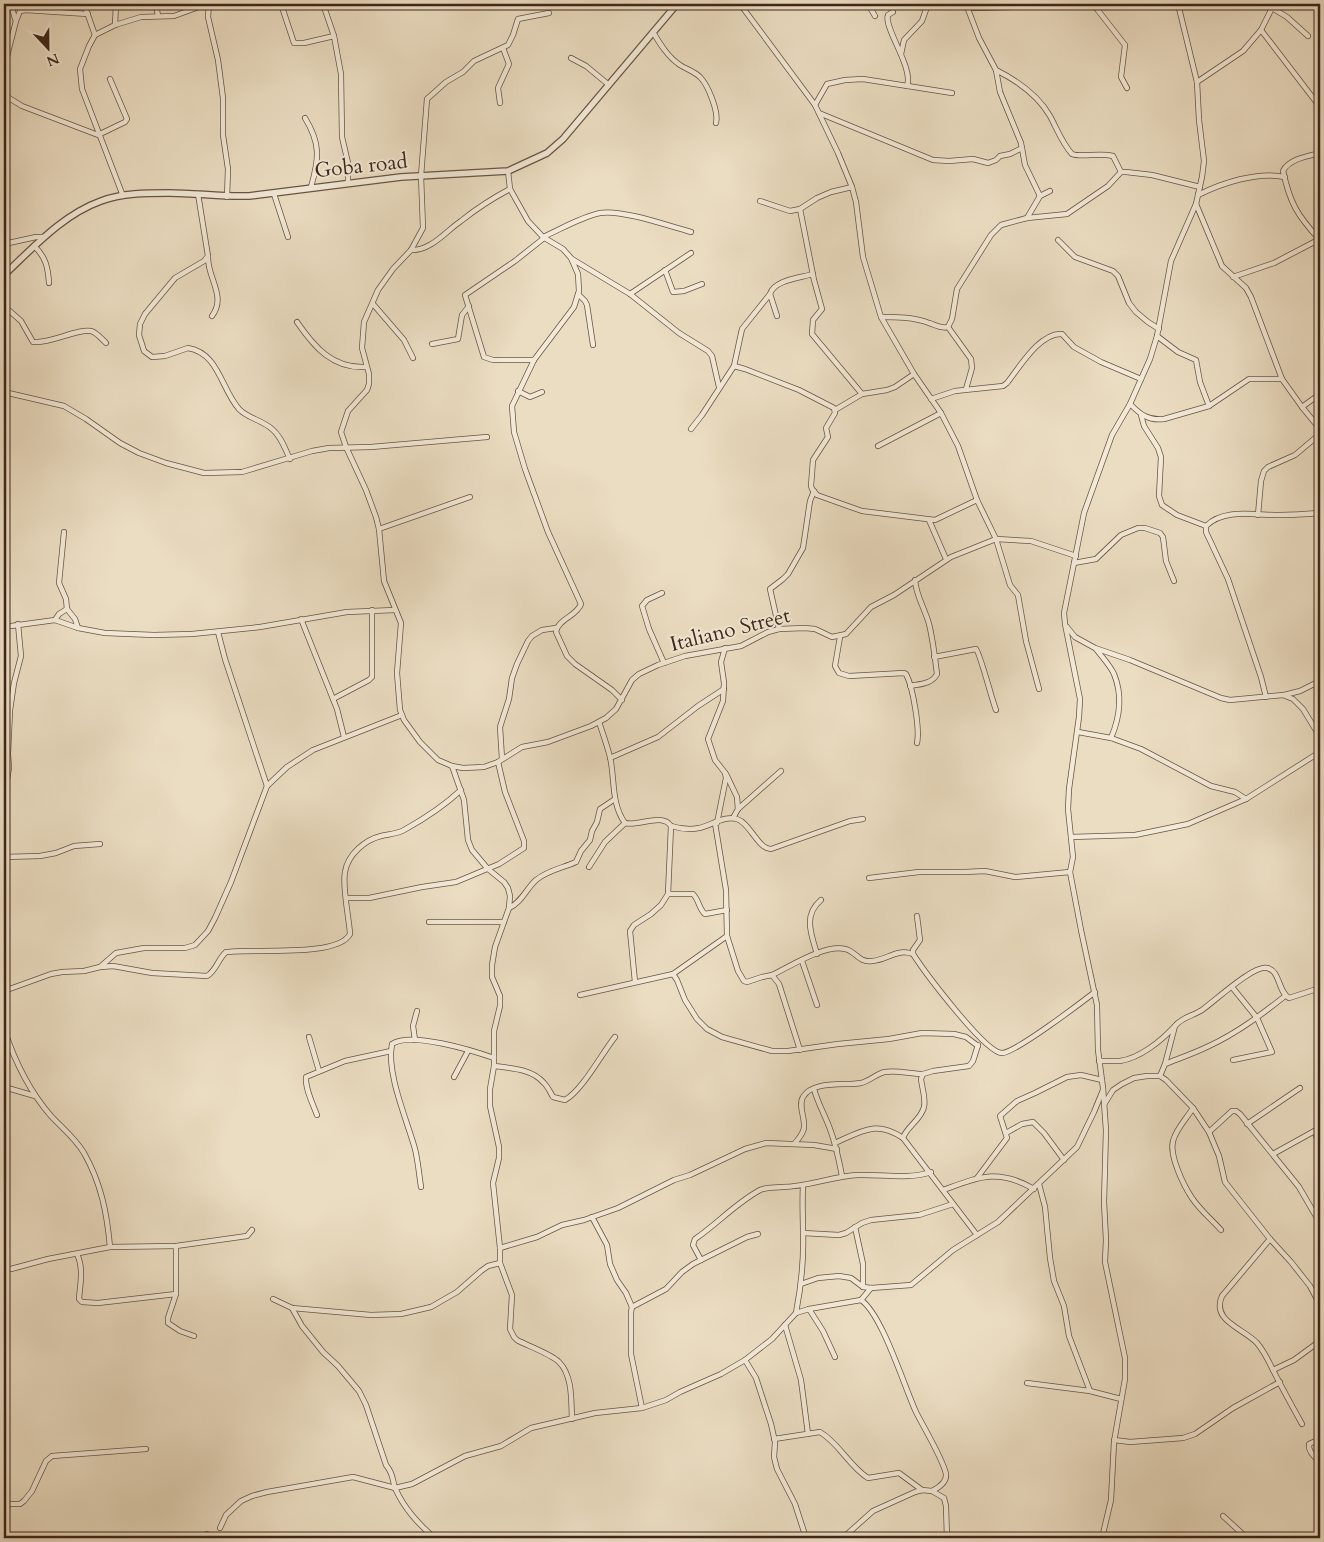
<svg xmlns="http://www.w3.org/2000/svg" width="1324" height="1542" font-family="Cardo,serif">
<rect width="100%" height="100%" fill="#ebddc2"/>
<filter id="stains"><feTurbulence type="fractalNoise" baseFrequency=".004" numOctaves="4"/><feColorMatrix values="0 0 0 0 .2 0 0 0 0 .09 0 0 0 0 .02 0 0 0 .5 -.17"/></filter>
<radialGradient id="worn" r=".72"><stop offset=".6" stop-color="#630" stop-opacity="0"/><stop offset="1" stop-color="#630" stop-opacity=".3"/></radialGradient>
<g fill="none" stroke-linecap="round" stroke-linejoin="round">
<g stroke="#695444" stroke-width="6">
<g id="minor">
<path d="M 11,4 L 15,19"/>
<path d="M 84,4 L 95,35"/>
<path d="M 156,4 L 158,16"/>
<path d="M 209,4 L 208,17 L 218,60 L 223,98 L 223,135 L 228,169 L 227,197"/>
<path d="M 281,4 L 294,43 L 304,43 L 334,36"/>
<path d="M 323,4 L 334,36 L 341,74 L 342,137 L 348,163 L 348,183"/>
<path d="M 740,4 L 815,105 L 838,153 L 852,187 L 856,202 L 863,257 L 881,317 L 914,374 L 941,413 L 958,446 L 977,500 L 996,539 L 1010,585 L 1018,595 L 1026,641 L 1039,689"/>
<path d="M 868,4 L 875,16"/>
<path d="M 966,4 L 979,38 L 996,70 L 1000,92 L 1021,143 L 1025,165 L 1040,196"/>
<path d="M 1093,4 L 1125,45 L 1121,77 L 1127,88"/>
<path d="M 968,8 L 1015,7 L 1029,4"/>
<path d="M 1272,8 L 1287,17 L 1308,36"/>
<path d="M 893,12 L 888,15 C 883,27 914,68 907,86"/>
<path d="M 549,13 L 518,19 L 513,35 L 508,45 L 474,61 L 463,72 L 446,82 L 427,99 L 421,176 L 423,228 L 411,250 L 393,269 L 378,290 L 364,322 L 362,348 L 369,374 L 369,384 L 367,390 L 348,411 L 341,432 L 346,447 L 366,490 L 376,517 L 379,529 L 384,581 L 401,623 L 397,673 L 400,710 L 404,720 L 420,742 L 438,760 L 452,766 L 463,768 L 484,767 L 498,762 L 522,747 L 548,742 L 591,726 L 606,718 L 616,709 L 632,680 L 639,674 L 658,665 L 685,656 L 741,646 L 768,632 L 779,629 L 805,628 L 815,629 L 832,637 L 846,634 L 871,607 L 894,595 L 951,557 L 996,539 L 1031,541 L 1076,556"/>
<path d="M 115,25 L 116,4"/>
<path d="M 1261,30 L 1320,107"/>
<path d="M 653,32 C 660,44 668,57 680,65 C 686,69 694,71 700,77 C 708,85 719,112 716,123"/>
<path d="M 901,54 L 904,40 L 922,21 L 928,4"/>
<path d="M 571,58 L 586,66 L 609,85"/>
<path d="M 4,68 L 16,21 L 20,11 L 25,10 L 88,14"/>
<path d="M 996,70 C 1018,81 1038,95 1050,116 C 1057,129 1062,143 1072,154 C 1082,158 1099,152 1113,156 L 1121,172"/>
<path d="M 1197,82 L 1243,51 L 1261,30 L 1274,4"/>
<path d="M 4,95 L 22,106 L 98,135 L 125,122 L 127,119 L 110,79"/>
<path d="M 500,103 L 498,88 L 509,64 L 503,48"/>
<path d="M 815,105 L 827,84 L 845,80 L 863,79 L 952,93"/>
<path d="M 819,113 L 933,160 L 949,161 L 973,159 L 988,163 L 996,160 L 1000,156 L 1010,154 L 1022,148"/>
<path d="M 305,118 C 321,144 319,159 311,187"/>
<path d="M 508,171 L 510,189 L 528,221 L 543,237 L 563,249 L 571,258 L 578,274 L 579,291 L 574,307 L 534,360 L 512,406 L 514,432 L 525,469 L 548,532 L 581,604 C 577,616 558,619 556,632 L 567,656 L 575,664 L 612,690 L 622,700"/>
<path d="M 198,194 L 208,256 L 204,261 L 175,278 L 145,314 L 140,324 L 139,335 L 144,351 L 152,357 L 165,356 L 188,348 C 219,353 221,389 239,409 C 247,418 262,420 272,429 C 281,436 285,449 290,459"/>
<path d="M 274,194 L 288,237"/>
<path d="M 1198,195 C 1222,183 1258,171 1285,177"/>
<path d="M 123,196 L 82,89 L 80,69 L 89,46 L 95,35 L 115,25 L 141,17 L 174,16 L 207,4"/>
<path d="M 760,201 L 790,211 L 800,209 L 817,198 L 831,192 L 852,187"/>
<path d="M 1196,204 L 1222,266 L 1246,288 L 1251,297 L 1282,379 L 1302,407 L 1320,429"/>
<path d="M 800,209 L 814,280 L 822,309 L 813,320 L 812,334 L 862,394"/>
<path d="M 1027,218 L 1040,196 L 1050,191"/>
<path d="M 543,237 C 561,229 581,217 600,213 C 621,209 669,226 691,232"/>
<path d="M 1319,239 C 1297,215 1290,203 1283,171 C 1289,159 1308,156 1320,153"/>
<path d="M 1058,240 L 1075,257 L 1113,271 L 1118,276 L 1129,303 L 1136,312 L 1148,322 L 1159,329"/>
<path d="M 4,244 L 36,237 L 44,237"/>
<path d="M 34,246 C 46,257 48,268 49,283"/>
<path d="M 411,250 C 431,251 446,231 461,221 C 476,209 493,198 510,189"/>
<path d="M 208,256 C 207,278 227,296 212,316"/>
<path d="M 572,259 L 630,294 L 679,333 L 708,351 L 712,356 L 719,387"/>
<path d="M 665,270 L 673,292 L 684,291 L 702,284"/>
<path d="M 1233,277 L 1274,263 L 1320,239"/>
<path d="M 578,294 L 585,301 L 587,305 L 593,345"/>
<path d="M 630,294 L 691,253"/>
<path d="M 373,304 L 404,340 L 413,358"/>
<path d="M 4,306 L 21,321 L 33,342 C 49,344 79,328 91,331 C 96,332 102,339 106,343"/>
<path d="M 777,316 L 770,294 C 774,280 800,278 813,274"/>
<path d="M 881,317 C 896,317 914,317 929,323 C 936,325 940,329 948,327 L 952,319 L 957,289 L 991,235 L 1001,225 L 1027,218 L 1067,214 L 1108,186 L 1121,172 L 1126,172 L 1152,175 L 1200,187"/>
<path d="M 297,322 C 314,347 333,369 366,367"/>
<path d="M 948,327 L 971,359 L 972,368 L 966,389"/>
<path d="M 1157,336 L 1178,352 L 1196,360 L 1200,382 L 1209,406"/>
<path d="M 432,344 L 458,339 L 462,315 L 469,306"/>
<path d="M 534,360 L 493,360 L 484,357 L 465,295 L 515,261 L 544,238"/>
<path d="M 734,366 L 745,369 L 799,390 L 834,408 L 835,413 L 826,428 L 828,437 L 813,460 L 811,486 L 812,489 L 817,495 L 862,511 L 935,520 L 977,500"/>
<path d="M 518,391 L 530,397 L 542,392"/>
<path d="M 4,392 L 64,406 L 86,419 L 120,443 L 139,453 L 166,463 L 204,473 L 242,472 L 312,451 L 329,448 L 371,447 L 487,437"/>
<path d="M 931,399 L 955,391 L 1003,386 L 1007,383 C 1019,368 1040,332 1062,334 L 1074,347 L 1101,362 L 1141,379"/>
<path d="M 1130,404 C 1140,414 1148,421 1164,419 L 1209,406 L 1249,379 L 1282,379"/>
<path d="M 1302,407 L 1320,394"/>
<path d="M 835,410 L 862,394 L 887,390 L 895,387 L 914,374"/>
<path d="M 1141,415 L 1144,426 L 1158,448 L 1161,457 L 1159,496 L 1162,505 L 1177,515 L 1206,526"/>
<path d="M 691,429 L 702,415 L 734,366 L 742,329 L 770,294"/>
<path d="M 878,446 L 941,413"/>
<path d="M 1258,515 L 1261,481 L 1264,471 L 1268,467 L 1295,455 L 1320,434"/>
<path d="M 929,520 L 946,559"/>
<path d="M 379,529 L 470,497"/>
<path d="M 64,532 L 59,583 L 66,599 L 67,609 L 75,619 L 78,628"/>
<path d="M 1074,563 L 1096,559 L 1121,535 L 1138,528 L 1145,528 L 1160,533 L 1163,537 L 1166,561 L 1174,581"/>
<path d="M 662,593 L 647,600 L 642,606 L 649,629 L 664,663"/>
<path d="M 301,619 L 337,709 L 344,737"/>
<path d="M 55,620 L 59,614 L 67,609"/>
<path d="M 4,627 L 55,620 L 78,628 L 105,633 L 154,635 L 192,634 L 260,627 L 347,612 L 395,610"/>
<path d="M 1067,627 L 1075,637 L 1095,648 L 1130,660 L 1221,698 L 1230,700 L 1283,695 L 1293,699 L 1303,709 L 1320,737"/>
<path d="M 779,629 L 770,589 L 783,579 L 788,574 L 803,548 L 810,501 L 814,491"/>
<path d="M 218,632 L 225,659 L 267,786"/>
<path d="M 840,637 L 835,666 L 839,673 L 849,676 L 904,673 L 906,674 C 913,687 920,729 917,743"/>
<path d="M 725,648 L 721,662 L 724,683 L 723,701 L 708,739 L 715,760 L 726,774 L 737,797 L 738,809"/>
<path d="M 1096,649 C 1102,657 1110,665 1114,674 C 1123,696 1120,717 1111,738"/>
<path d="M 934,657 L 976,649 C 980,653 992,700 996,710"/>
<path d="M 910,686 C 920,684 932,684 937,674 C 935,658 933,640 929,624 C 925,609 916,596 915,580"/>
<path d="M 1284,695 L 1300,691 L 1320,681"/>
<path d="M 1266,697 L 1261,677 L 1228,579 L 1206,532 L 1206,526 C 1225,507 1258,516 1281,515 C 1294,515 1307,514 1320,513"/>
<path d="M 333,699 L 369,680 L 372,677 L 372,610"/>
<path d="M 599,722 C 603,734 607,745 610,757 C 615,779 611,804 625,823 C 639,827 662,812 671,826 C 681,829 689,830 699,828 C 710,826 725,815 737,819 C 750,823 758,849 771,849 L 850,821 L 863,819"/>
<path d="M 1078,732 L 1111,738 L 1141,749 L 1211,786 L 1235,792 L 1246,799"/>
<path d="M 610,758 L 658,737 L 698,706 L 724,689"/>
<path d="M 502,759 L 500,727 L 509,699 L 512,678 L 517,664 L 528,641 L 532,636 L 542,630 L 556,628"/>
<path d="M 452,766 L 464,800 L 468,840 L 472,850 L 488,869 L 504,882 L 508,888 L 510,896 L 509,908 L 495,947 L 492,965 L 492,977 L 500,996 L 500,1006 L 494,1031 L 494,1066 L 490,1089 L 490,1106 L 499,1147 L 499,1158 L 493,1183 L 500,1248 L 500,1263 L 512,1295 L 510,1329 L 514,1337 L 517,1340 C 528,1346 551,1354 559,1362 C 573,1376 571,1401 572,1419"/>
<path d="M 4,796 L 9,768 L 8,754 L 10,710 L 14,683 L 21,656 L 18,624"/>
<path d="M 733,818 L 738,809 L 781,771"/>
<path d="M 715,823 L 726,890 L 727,936 L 738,971 L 744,981 L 747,982 L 762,977 L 772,975 L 779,984 L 800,1050"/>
<path d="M 717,823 L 726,778 L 725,773"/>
<path d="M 1071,837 L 1135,835 L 1188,824 L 1246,799 L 1320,752"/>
<path d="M 4,857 L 40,856 L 56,853 L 74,846 L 100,844"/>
<path d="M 589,867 L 605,842 L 625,823"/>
<path d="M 869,878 L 919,872 L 965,872 L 985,871 L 1015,877 L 1070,872"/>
<path d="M 668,894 L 693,894 C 699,900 699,909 705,914 L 727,910"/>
<path d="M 347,898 L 369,898 L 422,887 L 456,882 L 499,864 L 524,848 L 524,841 L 505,792 L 498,762"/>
<path d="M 509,908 C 522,902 526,889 536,880 C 548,870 563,868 576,862 L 581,851 L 590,840 L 592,831 L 597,822 L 600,809 L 615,799"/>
<path d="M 917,916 L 920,940 L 913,950 L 913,954 C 924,971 985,1053 1002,1053 C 1015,1053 1082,1002 1095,992"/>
<path d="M 429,922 L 504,922"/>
<path d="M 817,954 C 811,934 803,915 821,900"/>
<path d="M 802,961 L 817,1005"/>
<path d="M 101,967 L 113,966 L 152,973 L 207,976 C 216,971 218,959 226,952 C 251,948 338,958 350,934 C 349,917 342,887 345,872 C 348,854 365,840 381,836 C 389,834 397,834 404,830 C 424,819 444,806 461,790"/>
<path d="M 673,974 L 727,936"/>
<path d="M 772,975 C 791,966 825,944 845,949 C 856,951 858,963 872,961 C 888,960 896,948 913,954"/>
<path d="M 635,982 L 630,931 L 634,925 L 651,914 L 661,905 L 668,894 L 671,826"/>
<path d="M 1232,987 L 1257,1018 L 1272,1052 L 1233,1060"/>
<path d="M 4,991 L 51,974 L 62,972 L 84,971 L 100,967 L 116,953 L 144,948 L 185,948 L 195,945 L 208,931 L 215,918 L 231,882 L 267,786 L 287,767 L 313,750 L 402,715"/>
<path d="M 580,995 L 673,974 L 677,980 L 685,1000 L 697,1019 L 707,1029 L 722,1037 L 772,1051 L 788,1051 L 838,1044 L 889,1039 L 922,1033 L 954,1034 L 966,1037 L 978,1046"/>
<path d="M 4,1029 C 14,1059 30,1092 51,1116 C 62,1128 75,1138 84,1153 C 101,1183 107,1213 110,1247"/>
<path d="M 309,1037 L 319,1071"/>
<path d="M 415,1040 L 413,1026 L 417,1011"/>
<path d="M 1099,1061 C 1106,1061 1113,1061 1120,1061 C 1140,1058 1161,1041 1174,1027"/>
<path d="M 1165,1064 C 1180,1058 1195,1053 1209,1046 C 1237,1033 1261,1015 1285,996"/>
<path d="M 494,1066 C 511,1068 532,1069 544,1083 C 548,1087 550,1092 553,1097 L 565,1100 C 582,1091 602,1053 615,1037"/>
<path d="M 1160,1076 L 1165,1064 L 1175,1026 C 1182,1017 1193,1016 1202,1010 C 1215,1001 1253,965 1267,968 C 1280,970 1278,992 1289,998 L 1320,988"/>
<path d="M 454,1077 L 468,1051"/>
<path d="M 4,1087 L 35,1096"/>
<path d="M 814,1089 C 818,1104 825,1115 830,1129 C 836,1145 839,1160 842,1176"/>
<path d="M 1105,1103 L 1113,1090 L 1122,1084 L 1134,1078 L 1147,1076 L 1160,1076 L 1166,1080 L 1193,1108 L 1209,1132 L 1219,1156 L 1225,1182 L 1270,1239 L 1291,1262 L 1310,1286 L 1320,1305"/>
<path d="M 1193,1108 C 1187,1118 1176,1129 1173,1141 C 1169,1156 1184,1186 1192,1198 C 1200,1210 1211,1219 1221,1230"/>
<path d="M 317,1115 C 313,1104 305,1089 306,1077 L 345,1061 L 391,1051"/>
<path d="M 1247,1124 L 1300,1088"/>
<path d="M 1315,1131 L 1320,1151"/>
<path d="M 1209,1132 L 1232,1111 L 1236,1111 L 1240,1114 L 1299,1187 L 1317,1218 L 1320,1221"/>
<path d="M 1006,1133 L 1022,1124 L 1033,1122 L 1044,1133 L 1064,1160"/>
<path d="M 795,1143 C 799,1138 804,1133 804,1127 C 805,1118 798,1105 803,1097 C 813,1080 845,1086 861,1083 C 870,1081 877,1073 885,1072 C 897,1070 911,1074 923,1074"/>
<path d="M 835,1143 C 862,1131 876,1120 903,1138"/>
<path d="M 1273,1154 L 1320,1128"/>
<path d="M 977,1178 L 1007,1138 L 1000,1116 L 1017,1101 L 1035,1093 L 1067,1077 L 1081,1075 L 1102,1080"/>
<path d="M 1039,1184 L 1045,1207 L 1050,1258 L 1054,1281 L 1064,1306 L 1069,1336 L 1090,1391"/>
<path d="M 421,1187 C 419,1174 418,1161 415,1149 C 407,1120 386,1073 392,1044 C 410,1031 474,1051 494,1058"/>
<path d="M 943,1190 C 979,1177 998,1168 1034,1189"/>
<path d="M 592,1217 L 607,1245 L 610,1264 L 617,1280 L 626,1293 L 632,1307 L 631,1312 L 631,1354 L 642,1408"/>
<path d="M 855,1227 L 863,1264 L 863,1287"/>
<path d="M 803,1233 L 839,1235 L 846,1233 L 862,1223 L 871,1220 L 919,1215 L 953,1204"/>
<path d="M 977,1235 L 903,1138 C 907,1126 921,1120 924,1107 C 926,1099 922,1088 921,1079 L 923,1074 L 933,1071 L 969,1066 L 973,1061 L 978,1045"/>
<path d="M 1270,1239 L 1222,1296 C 1211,1321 1243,1328 1257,1343 C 1264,1351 1268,1360 1273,1370 C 1282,1388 1292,1406 1302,1424"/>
<path d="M 176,1246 L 176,1294 L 168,1318 L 168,1323 L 180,1331 L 194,1336"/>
<path d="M 500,1248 L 537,1237 L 562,1225 L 584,1220 L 618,1208 L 674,1180 L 690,1175 L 745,1149 L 766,1143 L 814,1145 L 837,1149"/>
<path d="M 77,1254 C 84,1269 80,1284 79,1299 L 82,1302 L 98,1303 L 176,1294"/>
<path d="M 701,1260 L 693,1245 L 695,1239 C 717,1224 736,1203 760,1190 C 766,1187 775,1188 782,1187 C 809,1187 832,1176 858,1175 C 883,1174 907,1180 931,1172"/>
<path d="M 4,1268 L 11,1269 L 48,1259 L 110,1247 L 176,1246 L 247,1236 L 252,1230"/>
<path d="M 801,1284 L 818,1278 L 839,1276 L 851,1278 L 863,1287 L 871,1288 L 911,1285 L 953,1250 L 998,1222 L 1077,1147 L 1094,1112 L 1103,1090"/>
<path d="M 273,1299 L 292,1308 L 371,1315 L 401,1314 L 431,1307 L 457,1292 L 481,1271 L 488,1266 L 500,1263"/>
<path d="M 861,1300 C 882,1314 904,1386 916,1412 C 924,1428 943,1459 946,1474 C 947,1482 938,1488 932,1491"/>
<path d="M 632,1307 L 666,1289 L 682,1272 L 693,1264 L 747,1237 L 758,1234"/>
<path d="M 292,1308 L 302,1326 L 323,1352 L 338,1366 L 359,1391 L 366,1405 L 386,1465 C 395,1476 391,1479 396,1490 C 404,1508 420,1526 435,1538"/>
<path d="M 809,1309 L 823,1331 L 835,1357"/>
<path d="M 796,1313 C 801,1287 804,1260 803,1232 C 803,1217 802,1202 803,1186"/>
<path d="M 785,1325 L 801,1380 L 808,1434"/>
<path d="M 745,1360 L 756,1378 L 771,1424 L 775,1442 L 774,1457 L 777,1469 L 795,1504 L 806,1538"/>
<path d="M 1273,1370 L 1294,1360 L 1320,1341"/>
<path d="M 1027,1383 L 1090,1391 L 1121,1399"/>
<path d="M 774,1439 L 820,1432 C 839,1443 849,1466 868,1478 L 899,1473 L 922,1490"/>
<path d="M 1320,1439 L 1309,1444 C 1308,1452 1315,1457 1320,1462"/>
<path d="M 1114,1440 L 1130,1442 L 1183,1438 L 1195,1434 L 1233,1408 L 1280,1382"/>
<path d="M 4,1504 L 20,1504 L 24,1501 L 32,1491 L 46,1461 L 52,1456 L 146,1449"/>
<path d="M 1223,1516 L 1247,1538"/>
<path d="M 220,1528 L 226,1515 L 241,1501 L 252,1496 L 267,1492 L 353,1477 L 395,1488 L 412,1484 L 465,1456 L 501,1446 L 531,1428 L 595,1413 L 642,1408 L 666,1400 L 680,1392 L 721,1374 L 745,1360 L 772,1339 L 796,1313 L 809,1309 L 861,1300 L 871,1288"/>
<path d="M 198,1538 L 207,1534"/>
<path d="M 789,1538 L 802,1538"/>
<path d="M 839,1538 L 845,1536 L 873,1511 L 915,1492 L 922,1490 L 932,1491 L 944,1498 L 946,1506 L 947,1538"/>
<path d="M 1102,1538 L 1111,1500 L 1114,1442 L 1125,1379 L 1125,1358 L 1105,1262 L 1106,1240 L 1104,1202 L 1106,1130 L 1103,1088 L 1098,1050 L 1097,1005 L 1081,930 L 1070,872 L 1073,857 L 1068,809 L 1069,789 L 1079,717 L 1080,699 L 1065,624 L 1064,613 L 1084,513 L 1112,435 L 1130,404 L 1150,359 L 1157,336 L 1171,261 L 1196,204 L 1202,177 L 1204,161 L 1199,120 L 1197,82 L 1178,4"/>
</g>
</g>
<g stroke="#695444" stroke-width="8">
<path id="tertiary" d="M 4,275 C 33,248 62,215 101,201 C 122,193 146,193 169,193 C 196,193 222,197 249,196 L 401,177 L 508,171 L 547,153 L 563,139 L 677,4"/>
</g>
<use href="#minor" stroke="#f2e9d7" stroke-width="4.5"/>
<use href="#tertiary" stroke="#f2e9d7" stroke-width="5.5"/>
</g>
<g text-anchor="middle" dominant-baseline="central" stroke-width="4" stroke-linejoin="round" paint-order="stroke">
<g font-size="21" fill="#3e261a" stroke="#f2e9d7">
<text transform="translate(361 166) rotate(-6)">Goba road</text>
<text transform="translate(730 630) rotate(-14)">Italiano Street</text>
</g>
</g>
<rect width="1324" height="1542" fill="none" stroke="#ebddc2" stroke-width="20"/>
<rect x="5" y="5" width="1314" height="1532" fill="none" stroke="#3e261a" stroke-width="2.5"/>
<rect x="10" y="10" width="1304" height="1522" fill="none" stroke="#3e261a"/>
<g transform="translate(48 48) rotate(158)" stroke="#f2e9d7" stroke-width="4" paint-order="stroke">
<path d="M0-4L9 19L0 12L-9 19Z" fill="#3e261a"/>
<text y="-8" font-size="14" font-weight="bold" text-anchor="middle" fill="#3e261a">N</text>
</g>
<rect width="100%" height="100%" filter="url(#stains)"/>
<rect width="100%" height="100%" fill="url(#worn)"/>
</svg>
